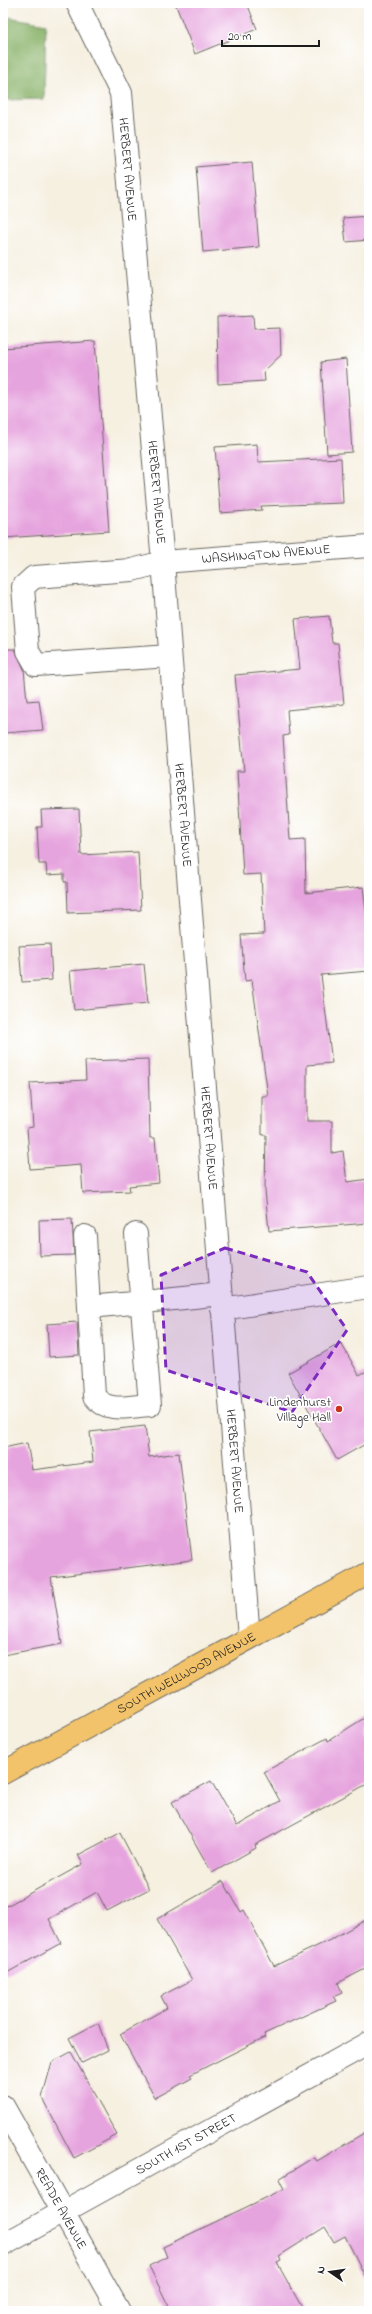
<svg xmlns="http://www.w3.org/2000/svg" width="372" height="2314" font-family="'Indie Flower',sans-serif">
<rect width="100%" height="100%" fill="#fff"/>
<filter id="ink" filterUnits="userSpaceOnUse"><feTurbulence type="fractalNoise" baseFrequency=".025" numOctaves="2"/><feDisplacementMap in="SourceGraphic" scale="8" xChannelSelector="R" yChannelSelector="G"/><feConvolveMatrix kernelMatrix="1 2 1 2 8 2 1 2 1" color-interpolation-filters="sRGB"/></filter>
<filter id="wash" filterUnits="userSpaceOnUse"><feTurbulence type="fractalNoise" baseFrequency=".012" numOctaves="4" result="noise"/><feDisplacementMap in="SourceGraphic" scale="16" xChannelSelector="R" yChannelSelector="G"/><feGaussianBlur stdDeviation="0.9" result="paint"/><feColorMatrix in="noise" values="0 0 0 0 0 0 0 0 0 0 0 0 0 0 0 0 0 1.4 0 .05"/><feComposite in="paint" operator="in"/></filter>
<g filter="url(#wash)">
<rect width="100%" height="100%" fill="#f6f0e1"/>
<path fill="#8ab36b" stroke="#536844" d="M 3,16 L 46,24 L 44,99 L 3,100 Z"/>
<g id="blocks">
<g fill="#e6a4de">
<path d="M 175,3 L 247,3 L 257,29 L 195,54 Z"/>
<path d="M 252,162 L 259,247 L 203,252 L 196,167 Z"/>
<path d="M 369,216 L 369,240 L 346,242 L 343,218 Z"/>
<path d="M 253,315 L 254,329 L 280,328 L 281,355 L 264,371 L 265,381 L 218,384 L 217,317 Z"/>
<path d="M 95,341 L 109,531 L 3,538 L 3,348 Z"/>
<path d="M 346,359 L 352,452 L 327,454 L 321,362 Z"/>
<path d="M 257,444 L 258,462 L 341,458 L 343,503 L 261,506 L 262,510 L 220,513 L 215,447 Z"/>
<path d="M 329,616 L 332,643 L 338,643 L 344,704 L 287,710 L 289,735 L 283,736 L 290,840 L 305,839 L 306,893 L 363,887 L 369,935 L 369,971 L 321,975 L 332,1063 L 307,1065 L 307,1121 L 332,1121 L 332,1153 L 343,1151 L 347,1182 L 369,1179 L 369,1223 L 269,1231 L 265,1190 L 266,1135 L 262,1135 L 262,1096 L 268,1096 L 252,980 L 245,981 L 241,935 L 264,934 L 261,874 L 243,875 L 237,771 L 244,771 L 235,675 L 300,669 L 295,619 Z"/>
<path d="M 3,649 L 15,649 L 24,669 L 27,701 L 39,700 L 43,730 L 5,733 Z"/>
<path d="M 79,809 L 81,855 L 138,852 L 141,910 L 68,913 L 67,882 L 64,882 L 64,874 L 47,875 L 46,864 L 39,864 L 37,827 L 42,827 L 41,810 Z"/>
<path d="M 50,944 L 52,980 L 22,982 L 19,946 Z"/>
<path d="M 144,964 L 148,1003 L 74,1010 L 70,971 Z"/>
<path d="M 148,1059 L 150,1138 L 155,1138 L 159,1183 L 129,1186 L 130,1191 L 83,1193 L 81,1165 L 30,1169 L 27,1128 L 33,1127 L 30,1083 L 86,1080 L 85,1061 Z"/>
<path d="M 72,1219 L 74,1255 L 40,1256 L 39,1220 Z"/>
<path d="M 77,1322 L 79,1355 L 49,1357 L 47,1324 Z"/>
<path d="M 341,1343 L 359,1375 L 369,1370 L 369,1442 L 337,1460 L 288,1373 Z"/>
<path d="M 145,1426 L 149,1457 L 179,1453 L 192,1560 L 51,1577 L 62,1644 L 3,1655 L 3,1448 L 27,1443 L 32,1470 L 93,1462 L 90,1432 Z"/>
<path d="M 369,1715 L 369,1783 L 255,1845 L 256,1848 L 212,1873 L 172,1802 L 211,1781 L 237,1826 L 280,1801 L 264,1772 L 327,1738 L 328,1741 Z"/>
<path d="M 120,1833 L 149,1889 L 107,1911 L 97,1892 L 49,1919 L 61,1943 L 3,1975 L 3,1908 L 83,1864 L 78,1855 Z"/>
<path d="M 223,1881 L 241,1912 L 244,1910 L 274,1966 L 330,1940 L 369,1918 L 369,1967 L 338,1983 L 342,1992 L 333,1996 L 336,2001 L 264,2034 L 265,2037 L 190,2075 L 192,2078 L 155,2098 L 120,2034 L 167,2008 L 161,1996 L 192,1980 L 157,1919 Z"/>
<path d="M 98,2023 L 108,2050 L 82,2063 L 69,2038 Z"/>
<path d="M 71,2052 L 117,2135 L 74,2158 L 42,2098 L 52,2062 Z"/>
<path d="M 369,2130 L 369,2284 L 345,2236 L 334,2242 L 325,2227 L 279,2256 L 281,2261 L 277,2263 L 304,2311 L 171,2311 L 149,2266 L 167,2257 L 163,2247 L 284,2189 L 279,2179 L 314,2157 L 317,2161 Z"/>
</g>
</g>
</g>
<g filter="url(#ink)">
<use href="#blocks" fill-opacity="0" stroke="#686661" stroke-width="1"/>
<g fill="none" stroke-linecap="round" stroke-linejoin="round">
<g stroke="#686661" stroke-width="24">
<g id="minor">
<path id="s1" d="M 77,3 L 121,93 L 163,562 L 249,1638"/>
<path id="s2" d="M 170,656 L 36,665 L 28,651 L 23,587 L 34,577 L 132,570 L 163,562 L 369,546"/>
<path d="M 136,1234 L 150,1405 C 130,1406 107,1414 94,1396 L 89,1307 C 133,1303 177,1299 221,1294"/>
<path d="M 85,1236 L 89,1307"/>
<path d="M 222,1309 L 369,1287"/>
<path id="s3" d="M 3,2106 L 119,2311"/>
<path id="s4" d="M 3,2245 L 369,2043"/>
</g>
</g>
<g stroke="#686661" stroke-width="24">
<g id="major">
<path id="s5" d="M 3,1773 L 369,1573"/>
</g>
</g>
<use href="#minor" stroke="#fff" stroke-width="22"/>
<use href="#major" stroke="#f2c36a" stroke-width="22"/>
</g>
</g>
<path fill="#7b2cbf" fill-opacity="0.2" stroke="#7b2cbf" stroke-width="3" stroke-dasharray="8 5" stroke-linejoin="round" d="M 225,1248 L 307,1272 L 347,1330 L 292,1412 L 166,1370 L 161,1275 Z"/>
<circle fill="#c8321e" stroke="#fff" stroke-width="1.5" cx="339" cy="1409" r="4"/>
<g text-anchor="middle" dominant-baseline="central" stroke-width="3.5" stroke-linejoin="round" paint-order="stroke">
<g font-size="13" fill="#1c1c1c" stroke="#fff">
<text stroke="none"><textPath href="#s1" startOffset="177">HERBERT AVENUE</textPath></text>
<text stroke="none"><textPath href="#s1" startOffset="501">HERBERT AVENUE</textPath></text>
<text stroke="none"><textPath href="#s2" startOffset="463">WASHINGTON AVENUE</textPath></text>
<text stroke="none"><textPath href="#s1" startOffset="825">HERBERT AVENUE</textPath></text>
<text stroke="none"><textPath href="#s1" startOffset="1149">HERBERT AVENUE</textPath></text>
<text stroke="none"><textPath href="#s1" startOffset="1473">HERBERT AVENUE</textPath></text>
<text stroke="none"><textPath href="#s5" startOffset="209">SOUTH WELLWOOD AVENUE</textPath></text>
<text stroke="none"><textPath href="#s4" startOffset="209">SOUTH 1ST STREET</textPath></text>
<text stroke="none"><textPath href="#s3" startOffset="118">READE AVENUE</textPath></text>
</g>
<g font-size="13" fill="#1c1c1c" stroke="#fff" text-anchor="end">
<text x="331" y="1402">Lindenhurst<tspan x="331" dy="15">Village Hall</tspan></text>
</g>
</g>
<rect width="372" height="2314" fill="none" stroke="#fff" stroke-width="16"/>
<g transform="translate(330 2272) rotate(283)" stroke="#ffffff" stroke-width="3" paint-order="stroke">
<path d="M0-3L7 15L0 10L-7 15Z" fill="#1c1c1c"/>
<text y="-6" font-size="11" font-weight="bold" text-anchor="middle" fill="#1c1c1c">N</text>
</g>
<path d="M222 40v6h97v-6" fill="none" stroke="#1c1c1c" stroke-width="2"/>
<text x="228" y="40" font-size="12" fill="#1c1c1c" stroke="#ffffff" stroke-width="3" paint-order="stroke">20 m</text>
</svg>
